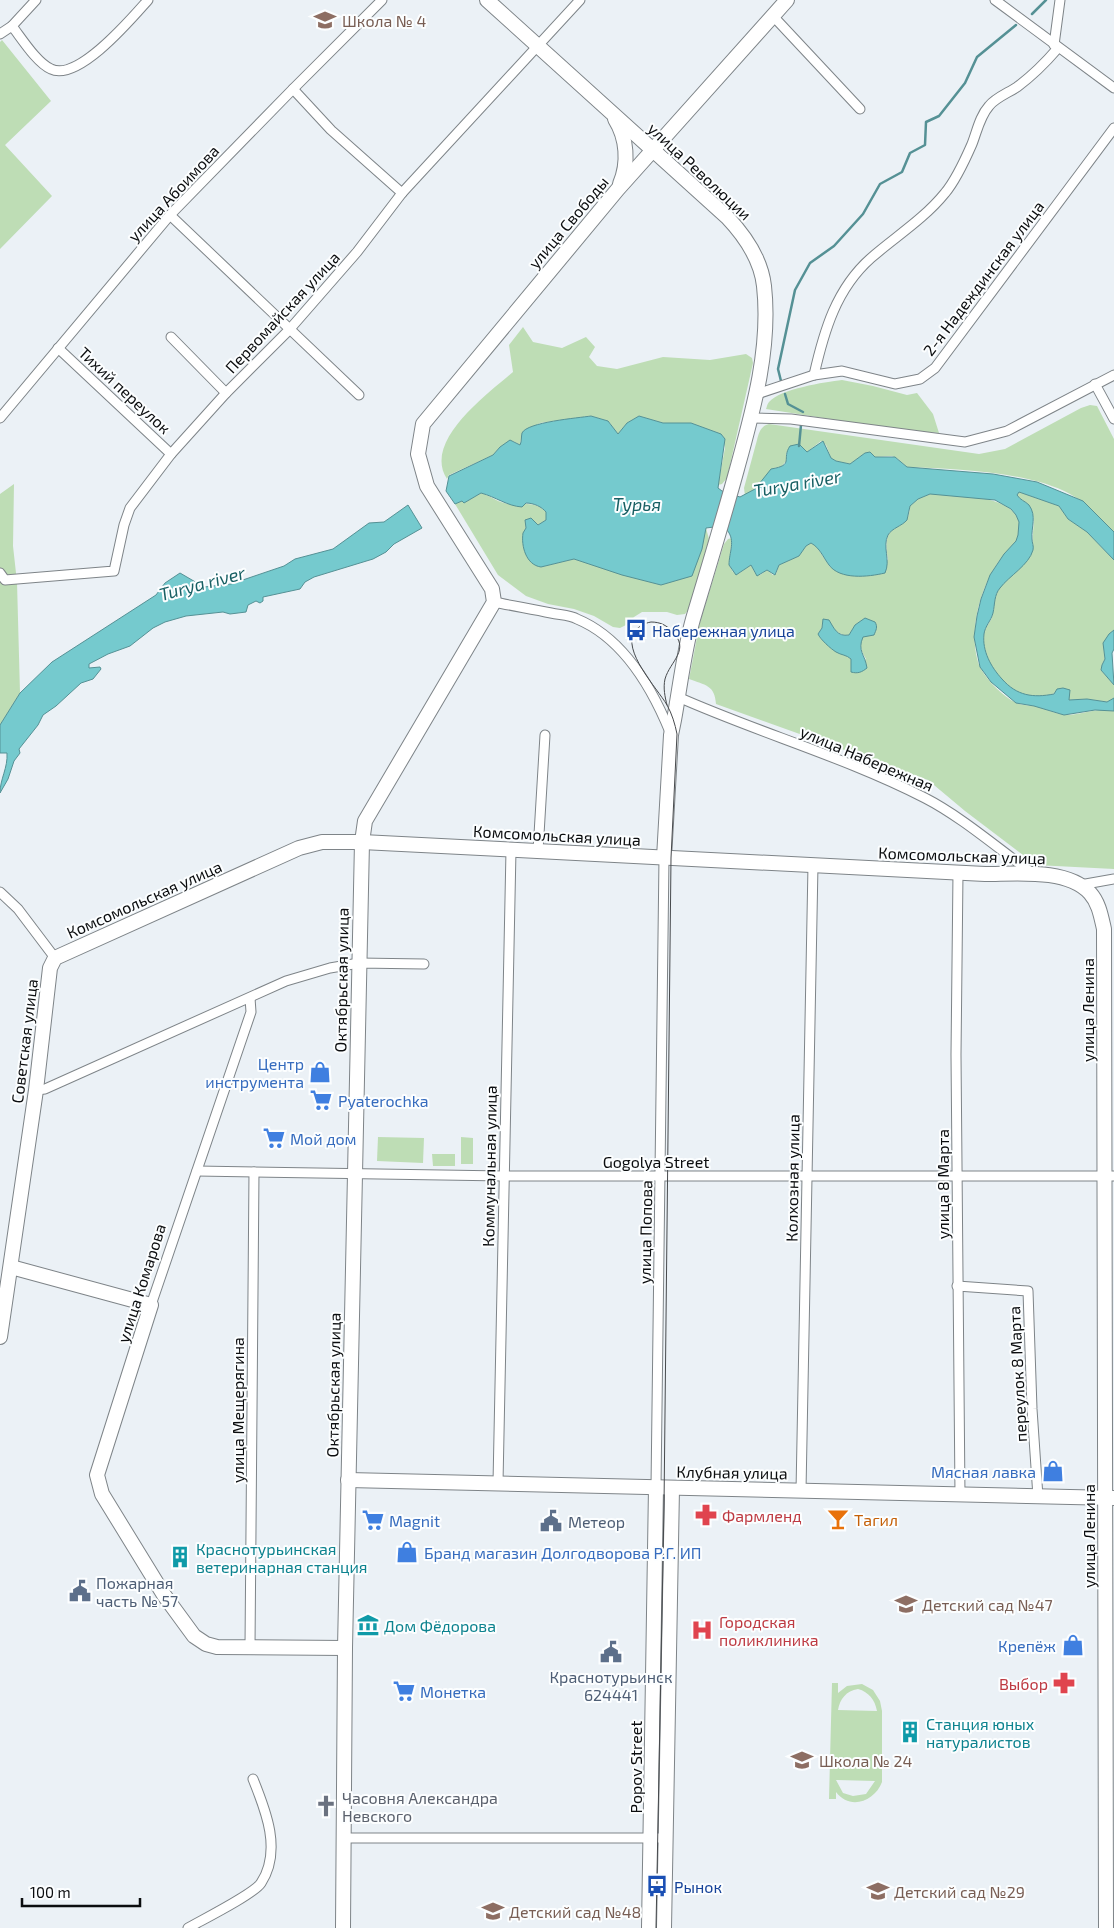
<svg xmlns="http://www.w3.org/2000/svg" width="1114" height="1928" font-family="'Exo 2',sans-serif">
<rect width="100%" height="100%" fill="#ebf1f6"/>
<g fill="#beddb5" fill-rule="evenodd">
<path d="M 2,40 L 51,101 L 5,145 L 52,196 L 0,249 L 0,42 Z"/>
<path d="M 523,327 L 533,342 L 562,348 L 586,337 L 595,347 L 589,357 L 597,366 L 617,369 L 663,357 L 710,360 L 746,354 L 752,358 L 753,363 L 727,478 L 722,484 L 718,485 L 725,448 L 723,436 L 720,434 L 691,423 L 663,423 L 639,416 L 627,423 L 618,434 L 616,432 L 610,423 L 605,420 L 591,416 L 540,423 L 522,434 L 520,445 L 513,441 L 500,447 L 493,455 L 449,475 L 447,479 C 422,441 489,393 513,372 L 509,345 Z"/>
<path d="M 842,380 L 873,386 L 907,395 L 917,393 L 933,414 L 939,433 L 900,430 L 766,409 C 767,407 767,404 769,402 C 780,389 825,382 842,380 Z"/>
<path d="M 1090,405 L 1097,406 L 1114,439 L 1114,532 C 1101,519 1087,503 1070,494 C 1028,471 955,469 907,467 L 898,459 L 892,456 L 875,457 L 870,452 L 865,453 L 850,464 L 836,461 L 831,458 L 826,445 L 821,441 L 807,452 L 802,447 L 786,453 L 787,460 L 781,467 L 774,468 L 755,489 L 745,496 L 744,488 L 757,440 C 759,432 761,426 769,424 L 979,454 L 1005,449 L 1081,408 Z"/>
<path d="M 14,484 L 13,546 L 17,582 L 20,693 L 0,725 L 0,494 Z"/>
<path d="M 1019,492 L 1059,506 L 1068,519 L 1087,532 L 1114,560 L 1114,630 C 1105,637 1102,648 1105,659 L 1102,665 L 1101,670 L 1114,685 L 1114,698 L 1107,702 L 1087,699 L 1069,700 L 1069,694 L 1056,692 C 1051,696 1044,696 1038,697 C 1009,698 980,663 984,634 C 985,627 990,623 992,617 C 994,611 994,604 995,598 C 999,583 1023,558 1033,545 C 1031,532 1038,518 1029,506 C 1026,502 1020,500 1017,495 Z"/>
<path d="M 481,493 C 489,495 496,501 504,503 C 520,507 533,499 546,512 L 546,520 L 538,525 L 531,518 L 525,523 C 527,528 525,530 524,535 C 522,552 526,559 541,567 L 574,559 L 661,585 L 675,580 L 699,555 L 706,528 L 709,539 L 689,609 L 685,614 L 677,615 L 667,612 L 642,612 L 634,617 L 628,624 L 620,628 L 613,627 L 594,616 L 574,609 L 548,604 L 526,596 L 498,575 L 455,504 L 462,501 L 464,503 Z"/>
<path d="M 930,494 C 953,494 1013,495 1019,522 C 1020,528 1019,535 1016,541 C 1011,549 1002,556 997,564 C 979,591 969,631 978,662 C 982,676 1004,698 1017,703 C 1023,706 1030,705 1036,706 C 1046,709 1058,715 1069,715 C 1084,714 1099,707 1114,711 L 1114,869 L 1036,865 L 965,811 L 928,780 L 716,704 C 715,685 705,685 689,679 L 700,622 L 724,544 L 728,539 L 732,538 L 729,565 L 733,572 L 738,574 L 751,565 L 755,573 L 760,575 L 767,570 L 773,575 L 776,574 L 779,565 L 799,556 L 806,546 L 811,543 L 816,546 L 830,567 L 888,560 C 887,553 885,543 888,536 C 893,524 909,529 910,506 L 918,499 ZM 865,618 C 863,635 856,645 866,659 L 851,666 L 851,659 C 841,649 826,648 818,634 L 822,628 L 822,623 L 831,624 C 834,631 841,636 849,635 L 855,625 Z"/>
<path d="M 378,1137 L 424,1138 L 423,1163 L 377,1161 Z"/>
<path d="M 461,1137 L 473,1138 L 473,1164 L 461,1164 Z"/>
<path d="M 432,1154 L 455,1154 L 455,1166 L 433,1166 Z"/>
<path d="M 832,1683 L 838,1683 L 838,1693 L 847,1686 L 862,1684 L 873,1690 L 880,1701 L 882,1711 L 882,1782 C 875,1801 850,1811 836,1792 L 836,1799 L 829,1799 ZM 858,1689 C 869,1692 875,1700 877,1711 L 838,1710 C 840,1699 846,1691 858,1689 ZM 836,1780 L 837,1780 L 875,1781 L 866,1794 L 853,1796 L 843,1793 Z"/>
</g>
<g fill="#75cace" stroke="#559195">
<path d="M 591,416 L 608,421 L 618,434 L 627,423 L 639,416 L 663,423 L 691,423 L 721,434 L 725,439 L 718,488 L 722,491 L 740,497 L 755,489 L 771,469 C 795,465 781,459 790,446 L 799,444 L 807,452 L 823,441 L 831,458 L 836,461 L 850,464 L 865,453 L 870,452 L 875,457 L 895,457 L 907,467 L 993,474 L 1037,482 L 1083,501 L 1114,532 L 1114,560 L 1087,532 L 1068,519 L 1059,506 L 1019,492 L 1017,495 C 1020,500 1025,501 1029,505 C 1037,516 1031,527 1032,539 C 1032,543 1034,546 1033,550 C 1029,565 1009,576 1000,588 C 994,595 995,604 993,613 C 991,621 985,626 984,634 C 982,651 991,667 1002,679 C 1017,696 1033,698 1054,694 L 1057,689 L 1063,688 L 1070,690 L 1069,700 L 1087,699 L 1107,702 L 1114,698 L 1114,711 L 1095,710 L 1064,715 L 1034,706 L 1016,703 L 991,682 L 980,667 L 974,637 L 977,616 L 981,599 L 990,575 L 1004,554 L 1016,541 L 1018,535 L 1019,522 L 1016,515 L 1011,509 L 995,500 L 930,494 L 918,499 L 910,506 L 907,520 C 902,526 892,528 888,535 C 882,547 891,560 885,573 C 868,577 840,580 829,565 C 823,557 820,548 811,543 L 806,546 L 799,556 L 779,565 L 775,575 L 767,570 L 757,576 L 751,565 L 736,575 L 729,565 C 729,552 736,541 727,530 L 714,527 L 706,528 L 702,549 L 692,576 L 661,585 L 622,575 L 574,559 L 541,567 C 526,565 521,546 523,533 L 526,528 L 525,520 L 531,518 L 538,525 L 546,520 L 546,512 C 542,507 534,503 526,503 L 522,507 C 507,506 496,497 481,493 L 464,503 L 462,501 L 455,504 L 446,491 L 449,476 L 493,455 L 500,447 L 510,440 L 520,445 C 522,441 521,437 522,433 C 527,422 578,418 591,416 Z"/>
<path d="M 408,505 L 422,528 L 394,544 L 386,552 L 373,559 L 314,577 L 305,582 L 300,589 L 263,597 L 263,601 L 260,603 L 256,601 L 248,605 L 246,612 L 230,614 L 223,612 L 186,616 L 165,622 L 153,628 L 130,646 L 108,654 L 89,664 L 89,668 L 100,667 L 101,669 L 93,679 L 81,683 L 56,706 L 43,715 L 38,725 L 19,749 L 20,753 L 14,761 L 8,779 L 0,793 C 0,779 8,768 7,753 L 0,753 L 0,725 L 20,693 L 52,662 L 156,595 L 165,583 L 180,573 L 204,587 L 231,584 L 284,566 L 295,559 L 333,549 L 369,523 L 384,522 Z"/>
<path d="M 865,618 L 875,622 C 878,627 876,630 874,635 L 863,637 C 857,651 865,654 867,668 C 862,672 858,674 851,672 L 851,659 C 847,655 841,655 836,652 C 831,649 820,639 818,634 L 822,628 L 823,619 L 829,620 C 834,628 837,637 849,635 L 855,625 Z"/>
<path d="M 1114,630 L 1114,649 L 1112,653 L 1114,685 L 1101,670 L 1102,665 L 1105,659 L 1103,643 L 1109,634 Z"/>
</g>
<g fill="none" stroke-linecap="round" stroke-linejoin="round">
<g stroke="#559195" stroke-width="2.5">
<path d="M 1032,14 L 1046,0"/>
<path d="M 781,381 L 778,369 L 795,290 L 810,263 L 834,246 L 863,214 L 880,184 L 902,172 L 910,153 L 925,145 L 926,122 L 939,116 L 965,83 L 977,57 L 1016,25"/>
<path d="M 785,394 L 788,404 L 803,412"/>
<path d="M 799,446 L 801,425"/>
</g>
<g stroke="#7e8488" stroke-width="11">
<g id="street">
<path d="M 995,0 L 1114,88"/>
<path d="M 773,16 L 860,109"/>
<path d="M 12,26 C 22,39 37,63 51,69 C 78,82 131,19 148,0"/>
<path d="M 0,34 L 12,26 L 36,0"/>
<path d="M 1054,45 L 1060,0"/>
<path d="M 293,89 L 331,130 L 402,193"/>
<path d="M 170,215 L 359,395"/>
<path d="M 171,337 L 226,393"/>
<path d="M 58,348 L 171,454"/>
<path d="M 814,375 C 824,331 836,289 871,258 C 895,237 924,219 945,193 C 956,180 965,160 972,144 C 977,131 980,116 989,106 C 995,98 1008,93 1017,87 C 1032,76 1046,62 1058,48"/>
<path d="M 1095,384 L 1114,419"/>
<path d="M 757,394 L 814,375 L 842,371 L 895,384 L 920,379 L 935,368 L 1114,128"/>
<path d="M 0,418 L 170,215 L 293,89 L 382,0"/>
<path d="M 751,418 L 791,419 L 965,442 L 1007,431 L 1114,375"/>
<path d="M 0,573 L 5,580 L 114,571 L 124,525 L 130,508 L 171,454 L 226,393 L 289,330 L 357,252 L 402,193 L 580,0"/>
<path d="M 494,602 C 513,606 532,609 551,613 C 560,615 570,615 577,619 C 623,638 652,688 670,732"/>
<path d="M 678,697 C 759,733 845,757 925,798 C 960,816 995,846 1028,870 L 1029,874"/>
<path d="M 538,851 L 545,735"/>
<path d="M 958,873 L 956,1055 L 960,1495"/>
<path d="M 1080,885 L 1114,879"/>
<path d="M 0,892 L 18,909 L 55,958"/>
<path d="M 36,1090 L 45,1089 L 286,981 L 330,968 L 359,963 L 424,964"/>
<path d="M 197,1171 L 504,1176 L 1114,1176"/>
<path d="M 957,1286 L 1028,1291 L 1032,1409 L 1038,1497"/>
<path d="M 151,1305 L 251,1012 L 250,998"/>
<path d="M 498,1483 L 511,850"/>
<path d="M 656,1487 L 664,858"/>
<path d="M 801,1491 L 813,865"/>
<path d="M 250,1647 L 254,1172"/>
<path d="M 344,1838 L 665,1838"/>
<path d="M 188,1928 C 202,1920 254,1894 261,1883 C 282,1851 266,1811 253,1779"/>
</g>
</g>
<g stroke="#7e8488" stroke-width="16">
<g id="secondary">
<path d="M 487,0 L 727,217 C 745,236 761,259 764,286 C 771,348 753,411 737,469 C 723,520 708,569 693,619 C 684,651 680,687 674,720 L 671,735 L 664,858"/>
<path d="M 615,119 C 627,138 629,163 620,184"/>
<path d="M 11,1267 L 151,1305 L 97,1475 L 102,1494 L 164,1595 L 194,1636 L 206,1644 L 217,1647 L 345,1648"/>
<path d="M 0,1337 L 36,1090 L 50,968 L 55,958 L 299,848 L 322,842 L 362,842 L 985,874 C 1016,874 1067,868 1090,893 C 1099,903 1101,916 1104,929 L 1106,1928"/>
<path d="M 348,1480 L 1114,1498"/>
<path d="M 343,1928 L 345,1648 L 362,842 L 365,821 L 494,602 L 492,589 L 427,486 L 418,454 L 423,424 L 618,189 L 787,0"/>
<path d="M 649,1928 L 656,1487"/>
<path d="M 664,1928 L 672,1488"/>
</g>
</g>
<use href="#street" stroke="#fff" stroke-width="9"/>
<use href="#secondary" stroke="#fff" stroke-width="14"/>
<path stroke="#474a4d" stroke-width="1" d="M 656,1928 L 664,1506 L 671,858 L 677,734 C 675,724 672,714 667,705 C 657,688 621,650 635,631 C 639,626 645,623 651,622 C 660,622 666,625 672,631 C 691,650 670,661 665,679 C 663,688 665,697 667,705"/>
</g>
<defs>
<g id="school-bare" transform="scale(1.725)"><path d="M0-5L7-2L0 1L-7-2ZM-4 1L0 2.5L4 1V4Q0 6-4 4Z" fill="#8d6e63" stroke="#fcfeff" stroke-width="2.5" paint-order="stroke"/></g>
<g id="bus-bare" transform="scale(1.725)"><path d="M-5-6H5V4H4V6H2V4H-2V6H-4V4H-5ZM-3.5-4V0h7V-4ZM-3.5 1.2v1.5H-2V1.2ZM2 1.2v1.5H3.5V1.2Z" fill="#1a4fb4" stroke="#fcfeff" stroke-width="2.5" paint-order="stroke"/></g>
<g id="shop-bare" transform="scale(1.725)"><path d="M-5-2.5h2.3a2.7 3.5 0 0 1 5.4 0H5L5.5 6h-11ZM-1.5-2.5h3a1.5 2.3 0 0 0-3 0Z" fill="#3f7fe0" stroke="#fcfeff" stroke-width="2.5" paint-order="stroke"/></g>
<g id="supermarket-bare" transform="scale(1.725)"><path d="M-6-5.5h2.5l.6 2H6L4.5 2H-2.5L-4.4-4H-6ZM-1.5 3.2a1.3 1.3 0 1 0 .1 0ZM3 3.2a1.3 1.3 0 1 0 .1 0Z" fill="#3f7fe0" stroke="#fcfeff" stroke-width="2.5" paint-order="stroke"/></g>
<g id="pharmacy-bare" transform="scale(1.725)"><path d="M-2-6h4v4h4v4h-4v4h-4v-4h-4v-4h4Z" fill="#e0444e" stroke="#fcfeff" stroke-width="2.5" paint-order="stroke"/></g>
<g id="bar-bare" transform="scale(1.725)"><path d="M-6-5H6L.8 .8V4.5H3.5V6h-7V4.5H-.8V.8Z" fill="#e8710a" stroke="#fcfeff" stroke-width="2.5" paint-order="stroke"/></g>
<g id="civic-bare" transform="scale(1.725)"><path d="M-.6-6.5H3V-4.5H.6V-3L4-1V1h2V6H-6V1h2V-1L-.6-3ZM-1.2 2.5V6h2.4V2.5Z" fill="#5c6f8a" stroke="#fcfeff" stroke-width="2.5" paint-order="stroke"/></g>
<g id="building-bare" transform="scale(1.725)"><path d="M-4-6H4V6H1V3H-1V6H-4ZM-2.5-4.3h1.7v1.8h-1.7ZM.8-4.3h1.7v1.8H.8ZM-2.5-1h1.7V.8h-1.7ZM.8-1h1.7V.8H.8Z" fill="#0f9aa8" stroke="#fcfeff" stroke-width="2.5" paint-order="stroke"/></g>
<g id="museum-bare" transform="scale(1.725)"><path d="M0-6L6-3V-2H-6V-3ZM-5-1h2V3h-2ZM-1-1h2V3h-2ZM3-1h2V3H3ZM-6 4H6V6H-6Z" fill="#0f9aa8" stroke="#fcfeff" stroke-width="2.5" paint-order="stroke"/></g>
<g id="hospital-bare" transform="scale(1.725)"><path d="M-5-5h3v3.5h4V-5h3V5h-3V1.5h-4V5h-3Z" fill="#e0444e" stroke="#fcfeff" stroke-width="2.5" paint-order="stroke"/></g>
<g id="church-bare" transform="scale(1.725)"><path d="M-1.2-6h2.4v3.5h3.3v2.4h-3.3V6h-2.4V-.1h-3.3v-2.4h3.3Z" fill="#6b7280" stroke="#fcfeff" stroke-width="2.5" paint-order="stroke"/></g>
</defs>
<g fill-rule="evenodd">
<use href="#school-bare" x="325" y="20"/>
<use href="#bus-bare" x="636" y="630"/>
<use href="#shop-bare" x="320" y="1072"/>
<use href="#supermarket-bare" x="321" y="1100"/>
<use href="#supermarket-bare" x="274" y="1138"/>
<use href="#shop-bare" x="1053" y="1471"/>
<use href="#pharmacy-bare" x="706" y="1515"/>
<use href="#bar-bare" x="838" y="1519"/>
<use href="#supermarket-bare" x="373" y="1520"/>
<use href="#civic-bare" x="551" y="1521"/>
<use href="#shop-bare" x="407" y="1552"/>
<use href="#building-bare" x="180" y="1557"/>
<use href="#civic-bare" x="80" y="1591"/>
<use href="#school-bare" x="906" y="1604"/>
<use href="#museum-bare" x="368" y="1625"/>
<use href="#hospital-bare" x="702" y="1630"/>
<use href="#shop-bare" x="1073" y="1645"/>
<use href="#civic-bare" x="611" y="1652"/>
<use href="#pharmacy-bare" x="1064" y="1683"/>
<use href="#supermarket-bare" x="404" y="1691"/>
<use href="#building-bare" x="910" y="1732"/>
<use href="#school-bare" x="802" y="1760"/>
<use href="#church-bare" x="326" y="1806"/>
<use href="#bus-bare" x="657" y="1886"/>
<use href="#school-bare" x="878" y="1891"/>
<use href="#school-bare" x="493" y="1911"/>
</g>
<g text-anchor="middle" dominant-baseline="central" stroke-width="4" stroke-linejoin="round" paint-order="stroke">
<g font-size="16" fill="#785e54" stroke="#fcfeff" text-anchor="start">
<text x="342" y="20">Школа № 4</text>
<text x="922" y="1604">Детский сад №47</text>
<text x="819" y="1760">Школа № 24</text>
<text x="894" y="1891">Детский сад №29</text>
<text x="509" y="1911">Детский сад №48</text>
</g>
<g font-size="16" fill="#0b0d0f" stroke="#fcfeff">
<text transform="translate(700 171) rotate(43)">улица Революции</text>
<text transform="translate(173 193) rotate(-47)">улица Абоимова</text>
<text transform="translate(568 222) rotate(-50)">улица Свободы</text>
<text transform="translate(983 278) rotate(-53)">2-я Надеждинская улица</text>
<text transform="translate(282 312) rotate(-47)">Первомайская улица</text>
<text transform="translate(125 390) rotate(43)">Тихий переулок</text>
<text transform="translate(867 758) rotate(23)">улица Набережная</text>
<text transform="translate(557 835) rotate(3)">Комсомольская улица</text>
<text transform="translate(962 855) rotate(2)">Комсомольская улица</text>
<text transform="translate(144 899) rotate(-24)">Комсомольская улица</text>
<text transform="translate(341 980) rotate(-89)">Октябрьская улица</text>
<text transform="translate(1087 1010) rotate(-90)">улица Ленина</text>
<text transform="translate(24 1041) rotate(-83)">Советская улица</text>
<text x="656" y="1161">Gogolya Street</text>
<text transform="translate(489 1166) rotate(-89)">Коммунальная улица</text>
<text transform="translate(792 1178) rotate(-89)">Колхозная улица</text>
<text transform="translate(942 1184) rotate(-90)">улица 8 Марта</text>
<text transform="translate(645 1232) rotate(-89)">улица Попова</text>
<text transform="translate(141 1283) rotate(-72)">улица Комарова</text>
<text transform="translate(1017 1374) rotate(-93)">переулок 8 Марта</text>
<text transform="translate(333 1385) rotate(-89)">Октябрьская улица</text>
<text transform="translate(237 1410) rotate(-90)">улица Мещерягина</text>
<text transform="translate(732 1472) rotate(1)">Клубная улица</text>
<text transform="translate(1088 1536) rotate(-90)">улица Ленина</text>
<text transform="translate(635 1767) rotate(-90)">Popov Street</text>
</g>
<g font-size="16" fill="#164399" stroke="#fcfeff" text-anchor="start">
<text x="652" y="630">Набережная улица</text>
<text x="674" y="1886">Рынок</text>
</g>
<g font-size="16" fill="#366cbe" stroke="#fcfeff" text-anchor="start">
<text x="304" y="1063" text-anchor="end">Центр<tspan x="304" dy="18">инструмента</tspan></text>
<text x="338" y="1100">Pyaterochka</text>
<text x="290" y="1138">Мой дом</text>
<text x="1036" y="1471" text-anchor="end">Мясная лавка</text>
<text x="389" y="1520">Magnit</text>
<text x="424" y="1552">Бранд магазин Долгодворова Р.Г. ИП</text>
<text x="1056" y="1645" text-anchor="end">Крепёж</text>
<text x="420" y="1691">Монетка</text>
</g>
<g font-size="16" fill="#be3a42" stroke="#fcfeff" text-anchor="start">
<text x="722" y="1515">Фармленд</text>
<text x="719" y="1621">Городская<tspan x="719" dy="18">поликлиника</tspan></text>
<text x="1048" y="1683" text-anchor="end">Выбор</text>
</g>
<g font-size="16" fill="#c56008" stroke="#fcfeff" text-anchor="start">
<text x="854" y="1519">Тагил</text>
</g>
<g font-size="16" fill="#4e5e75" stroke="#fcfeff" text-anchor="start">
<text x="568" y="1521">Метеор</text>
<text x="96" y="1582">Пожарная<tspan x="96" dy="18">часть № 57</tspan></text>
<text x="611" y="1676" text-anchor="middle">Краснотурьинск<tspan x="611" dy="18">624441</tspan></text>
</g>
<g font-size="16" fill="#0d838f" stroke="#fcfeff" text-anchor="start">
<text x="196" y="1548">Краснотурьинская<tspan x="196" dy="18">ветеринарная станция</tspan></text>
<text x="384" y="1625">Дом Фёдорова</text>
<text x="926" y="1723">Станция юных<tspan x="926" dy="18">натуралистов</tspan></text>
</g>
<g font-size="16" fill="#5b616d" stroke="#fcfeff" text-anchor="start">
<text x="342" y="1797">Часовня Александра<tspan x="342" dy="18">Невского</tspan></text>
</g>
<g font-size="18" font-style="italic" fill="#175f63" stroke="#fcfeff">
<text transform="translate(797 483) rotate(-10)">Turya river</text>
<text x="637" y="504">Турья</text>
<text transform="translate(202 583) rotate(-15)">Turya river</text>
</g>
</g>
<path d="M22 1898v8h118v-8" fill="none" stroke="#0b0d0f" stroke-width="2.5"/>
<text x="30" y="1898" font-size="15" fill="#0b0d0f" stroke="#fcfeff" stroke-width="4" paint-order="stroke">100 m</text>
</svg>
